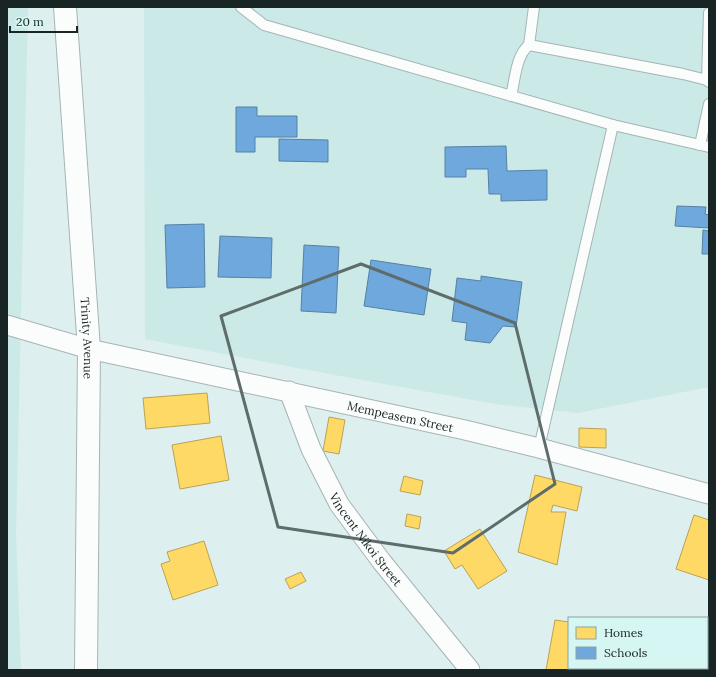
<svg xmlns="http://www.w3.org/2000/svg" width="716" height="677" font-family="Lora,serif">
<rect width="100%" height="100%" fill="#ddefee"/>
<g fill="#cae9e7">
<path d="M 7,7 L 28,7 L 16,533 L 21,670 L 7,670 Z"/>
<path d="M 144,7 L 709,7 L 709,387 L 578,413 L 495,404 L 335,375 L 145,339 Z"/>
</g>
<g fill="#ffd966" stroke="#baa352">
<path d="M 207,393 L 210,423 L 146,429 L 143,398 Z"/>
<path d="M 329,417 L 345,420 L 339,454 L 323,451 Z"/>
<path d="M 579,428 L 606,429 L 606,448 L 579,447 Z"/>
<path d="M 221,436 L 229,480 L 180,489 L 172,445 Z"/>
<path d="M 535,475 L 582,487 L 577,511 L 553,505 L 551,512 L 566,512 L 557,565 L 518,552 Z"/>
<path d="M 404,476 L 423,481 L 420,495 L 400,491 Z"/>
<path d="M 407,514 L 421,517 L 419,529 L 405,526 Z"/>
<path d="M 694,515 L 709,520 L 709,580 L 676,569 Z"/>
<path d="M 480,529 L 507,571 L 478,589 L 462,565 L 455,569 L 444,551 Z"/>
<path d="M 204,541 L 218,585 L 173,600 L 161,564 L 170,561 L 167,552 Z"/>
<path d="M 301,572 L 306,581 L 290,589 L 285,579 Z"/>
<path d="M 555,620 L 569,622 L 569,668 L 594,668 L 594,670 L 546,670 Z"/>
<path d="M 707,653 L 709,653 L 709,670 L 672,670 L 672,668 L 707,668 Z"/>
</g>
<g fill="#6fa8dc" stroke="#5581a5">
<path d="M 236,107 L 257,107 L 257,116 L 297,116 L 297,137 L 255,137 L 255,152 L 236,152 Z"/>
<path d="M 279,139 L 328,140 L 328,162 L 279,161 Z"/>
<path d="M 506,146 L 507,171 L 547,170 L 547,200 L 501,201 L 501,194 L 489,194 L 488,169 L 466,169 L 466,177 L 445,177 L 445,147 Z"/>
<path d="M 677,206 L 706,207 L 705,214 L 709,215 L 709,228 L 675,226 Z"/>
<path d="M 204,224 L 205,287 L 167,288 L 165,225 Z"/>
<path d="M 703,230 L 709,231 L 709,254 L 702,254 Z"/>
<path d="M 220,236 L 272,238 L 271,278 L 218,277 Z"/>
<path d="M 304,245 L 339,247 L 336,313 L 301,311 Z"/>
<path d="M 371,260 L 431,269 L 424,315 L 364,306 Z"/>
<path d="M 481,276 L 522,282 L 516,327 L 503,326 L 490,343 L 465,340 L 467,323 L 452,321 L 457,278 L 481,281 Z"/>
</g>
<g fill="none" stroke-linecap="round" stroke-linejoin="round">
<g stroke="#a7b4b4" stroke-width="12">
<g id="lane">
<path d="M 241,7 L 264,25 L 613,125 L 709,147"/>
<path d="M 529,45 L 534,7"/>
<path d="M 707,80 L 709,13"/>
<path d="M 511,96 C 515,80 516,55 529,45 L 683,74 L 707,80 L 709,82"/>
<path d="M 700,145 L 709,104"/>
<path d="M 539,448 L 613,125"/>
</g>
</g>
<g stroke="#a7b4b4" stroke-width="21">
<g id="street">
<path id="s1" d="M 7,325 L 89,349 L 465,430 L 539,448 L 709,494"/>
<path id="s2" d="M 289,391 L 311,449 L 339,504 L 382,562 L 470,670"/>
</g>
</g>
<g stroke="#a7b4b4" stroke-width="24">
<g id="secondary">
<path id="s3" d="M 65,7 L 89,349 L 86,670"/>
</g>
</g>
<use href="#lane" stroke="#fafdfc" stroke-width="10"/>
<use href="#street" stroke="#fafdfc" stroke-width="19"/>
<use href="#secondary" stroke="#fafdfc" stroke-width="22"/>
</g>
<path fill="none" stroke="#5e6c6b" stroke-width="3" stroke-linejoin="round" d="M 361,264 L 515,323 L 555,484 L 453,553 L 278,527 L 221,316 Z"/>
<g text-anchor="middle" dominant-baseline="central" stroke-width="4" stroke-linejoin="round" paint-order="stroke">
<g font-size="12" fill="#192524" stroke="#d6f6f4">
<text stroke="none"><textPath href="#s3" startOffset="332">Trinity Avenue</textPath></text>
<text stroke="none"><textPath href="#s1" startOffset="404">Mempeasem Street</textPath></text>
<text stroke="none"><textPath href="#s2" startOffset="168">Vincent Nikoi Street</textPath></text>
</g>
</g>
<rect width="716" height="677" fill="none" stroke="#192524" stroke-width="16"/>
<rect x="568" y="617" width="140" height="52" fill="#d6f6f4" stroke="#8aa2a1"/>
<rect x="576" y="627" width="20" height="12" fill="#ffd966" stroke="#8aa2a1"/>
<text x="604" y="637" font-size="12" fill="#192524">Homes</text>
<rect x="576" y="647" width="20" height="12" fill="#6fa8dc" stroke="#8aa2a1"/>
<text x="604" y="657" font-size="12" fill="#192524">Schools</text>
<path d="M10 26v6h67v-6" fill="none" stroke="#192524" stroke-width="2"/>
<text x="16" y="26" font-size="12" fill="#192524" stroke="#d6f6f4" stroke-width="3" paint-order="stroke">20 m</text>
</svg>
